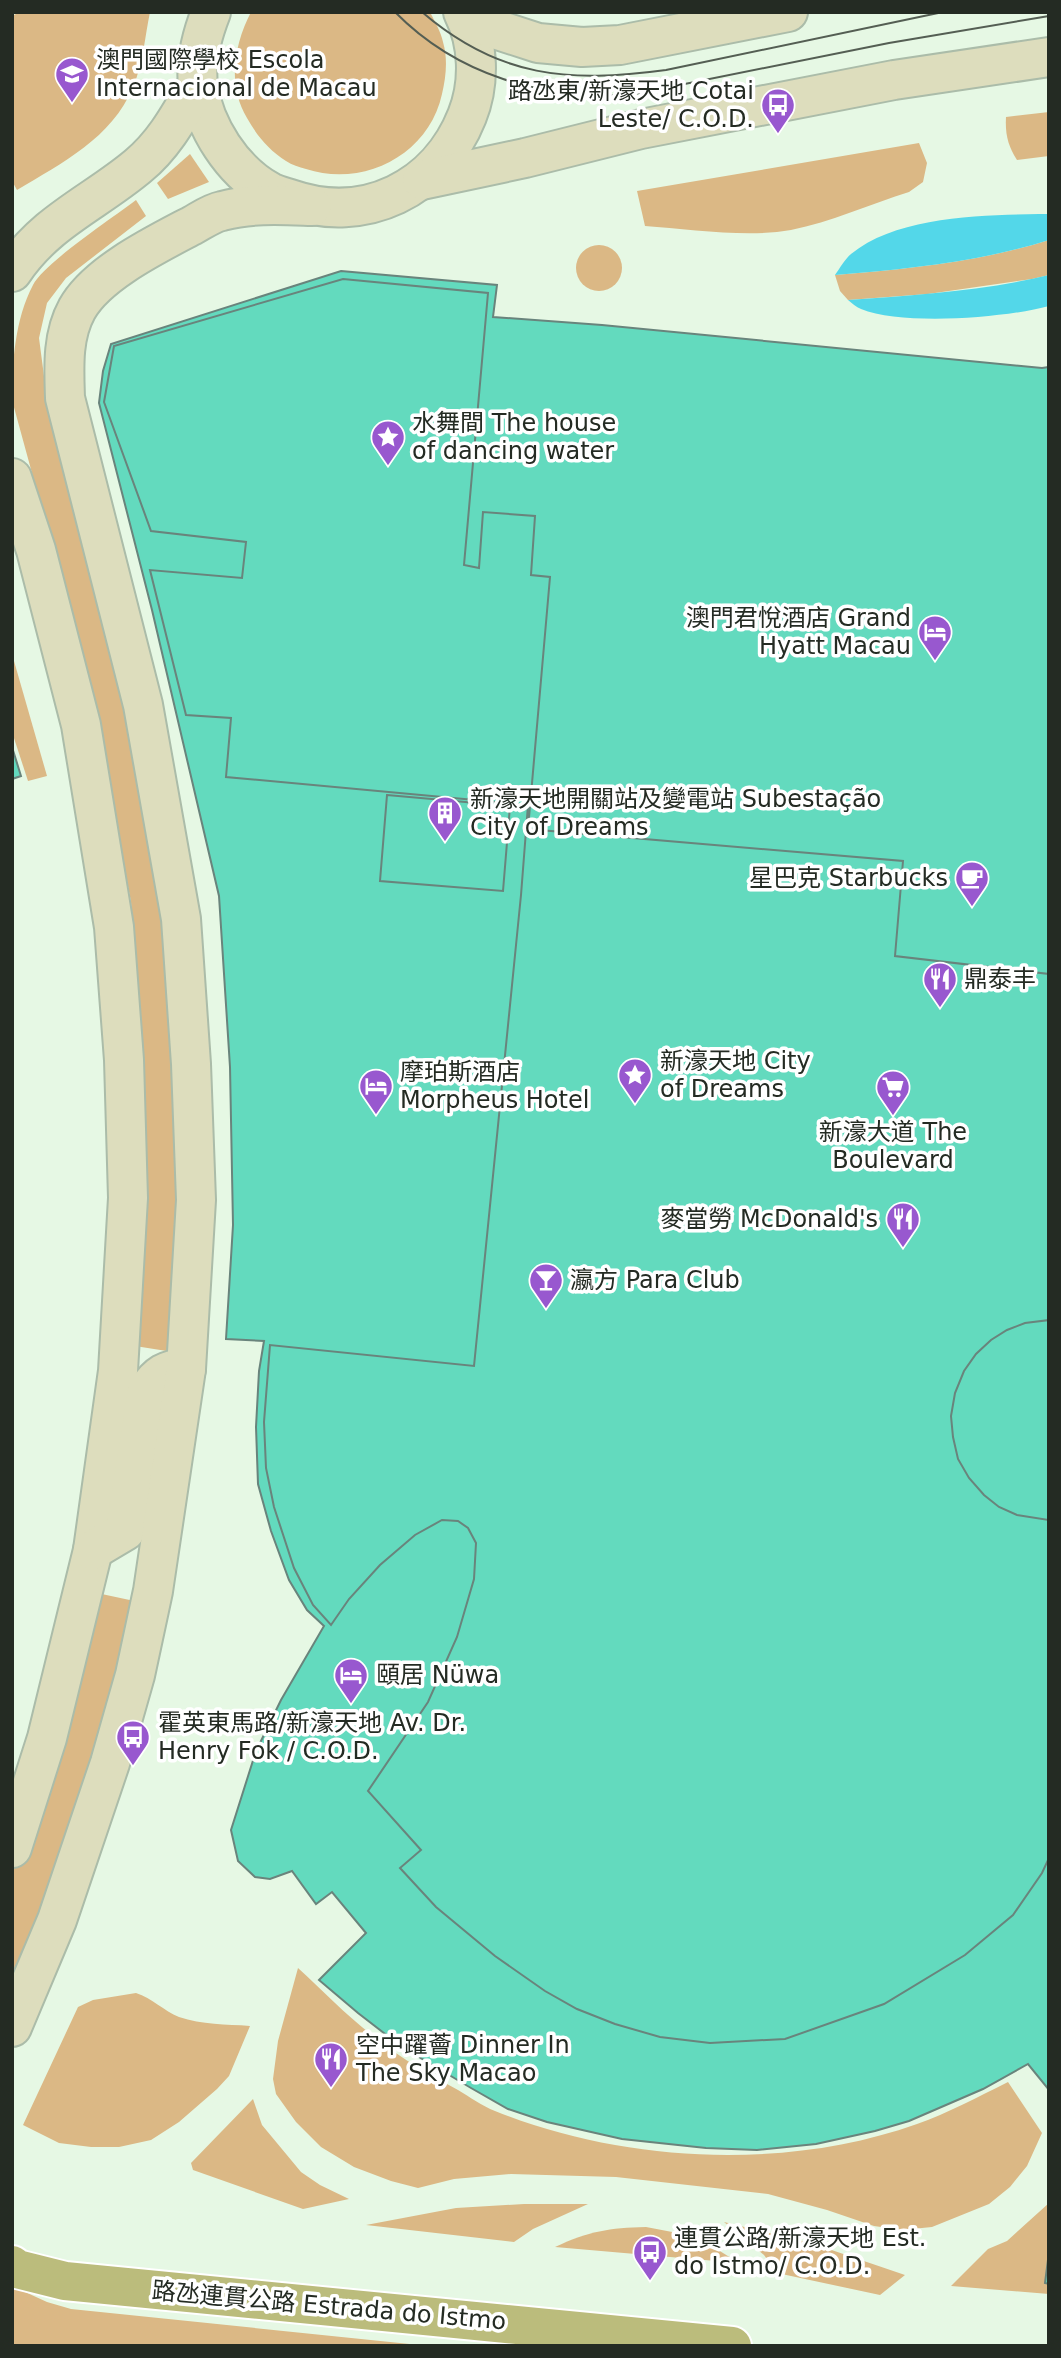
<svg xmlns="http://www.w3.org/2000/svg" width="1061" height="2358" font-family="'DejaVu Sans','Noto Sans SC',sans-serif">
<rect width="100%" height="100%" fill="#e6f8e4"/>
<g fill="#dbb885">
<path d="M 20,12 L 150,12 C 145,36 143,64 133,87 C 112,138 62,163 17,190 L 12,181 L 12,16 Z"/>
<path d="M 251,12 L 430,12 C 435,22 441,32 443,42 C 448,59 446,77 442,94 C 429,155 363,188 306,169 C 299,167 292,165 286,161 C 269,150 257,136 247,118 C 227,85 234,45 251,12 Z"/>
<path d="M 1049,112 L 1049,156 L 1017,160 C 1008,146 1005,134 1006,117 Z"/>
<path d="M 919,143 L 927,163 L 923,182 L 909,192 C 870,204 831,222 791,230 C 748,238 689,229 645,226 L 637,191 Z"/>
<path d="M 190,154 L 209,182 L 168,199 L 157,183 Z"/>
<path d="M 136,200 L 146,216 L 66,278 L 47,303 L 39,338 L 47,399 L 111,617 L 165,897 L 181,1200 L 173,1352 L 135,1346 L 141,1056 L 131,902 L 90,685 L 12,400 C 12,363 15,319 33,285 C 44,263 114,217 136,200 Z"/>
<path d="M 1049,240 L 1049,275 L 1032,279 L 928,294 L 848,300 L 840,291 L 835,275 C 907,269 980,262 1049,240 Z"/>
<circle cx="599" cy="268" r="23"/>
<path d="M 12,654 L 47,776 L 28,781 L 12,732 Z"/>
<path d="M 97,1593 L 139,1602 L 105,1727 L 33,1940 L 12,1986 L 12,1875 Z"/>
<path d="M 298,1968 C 324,1992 349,2018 377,2039 C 402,2059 430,2075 458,2090 C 470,2097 482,2106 495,2111 C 624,2163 785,2171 917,2124 C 948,2113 978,2097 1008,2082 L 1042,2133 L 1027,2166 L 1010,2187 L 989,2204 L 932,2227 L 902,2230 L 874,2226 L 827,2210 L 768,2194 L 616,2177 L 511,2174 L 454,2179 L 418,2188 L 391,2181 L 354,2167 L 321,2147 L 296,2122 L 276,2094 L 273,2079 L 278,2041 Z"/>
<path d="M 136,1993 C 152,1998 164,2011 179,2017 C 202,2025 226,2024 250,2026 L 229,2076 L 217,2089 L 179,2122 L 151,2140 L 119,2147 L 91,2147 L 59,2143 L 23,2125 L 78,2007 L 93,2000 Z"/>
<path d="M 253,2099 L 262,2125 L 301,2172 L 320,2185 L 349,2199 L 303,2209 L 193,2170 L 191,2163 Z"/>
<path d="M 1049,2203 L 1049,2294 L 951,2286 L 988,2249 L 1007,2241 Z"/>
<path d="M 524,2204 L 588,2204 L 533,2229 L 514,2242 L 366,2225 L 456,2208 Z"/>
<path d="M 724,2222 L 811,2243 L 905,2275 L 880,2295 L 777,2273 L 764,2255 Z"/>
<path d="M 646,2227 L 688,2235 L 715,2248 L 739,2263 L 555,2247 C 589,2231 609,2228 646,2227 Z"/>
<path d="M 12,2286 L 47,2302 L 71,2309 L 429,2346 L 12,2346 Z"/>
</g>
<g fill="#53d7e9">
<path d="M 1039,214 L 1049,214 L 1049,240 C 980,262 907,269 835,275 C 840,268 845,259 851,254 C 897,216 983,215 1039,214 Z"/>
<path d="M 1049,275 L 1049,306 C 1005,318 903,326 861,309 C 856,307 852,303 848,300 C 915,295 983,291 1049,275 Z"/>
</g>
<g fill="#63dabe" stroke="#69847c" stroke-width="2">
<path d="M 341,271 L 497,285 L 493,317 L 602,325 L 1042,368 L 1049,367 L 1049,2090 L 1028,2064 L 983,2089 L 909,2121 L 875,2131 L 816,2144 L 757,2150 L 706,2148 L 622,2139 L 547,2122 L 508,2109 L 471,2088 L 402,2047 L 358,2013 L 319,1980 L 366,1933 L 332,1892 L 316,1904 L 292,1871 L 270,1879 L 255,1877 L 238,1861 L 231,1830 L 256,1751 L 281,1700 L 324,1626 L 307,1610 L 289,1580 L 271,1531 L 258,1484 L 256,1427 L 259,1371 L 264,1341 L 226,1339 L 233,1225 L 230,1067 L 219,896 L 152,610 L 99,403 L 103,371 L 111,344 Z"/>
<path d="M 343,279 L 488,293 L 464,565 L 479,568 L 483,512 L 535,516 L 531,575 L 550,577 L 528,829 L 903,861 L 895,956 L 1049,974 L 1049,1320 L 1025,1323 L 1007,1330 L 991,1340 L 976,1354 L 964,1371 L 955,1393 L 951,1416 L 953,1437 L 958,1459 L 969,1478 L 984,1495 L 999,1507 L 1017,1515 L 1049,1520 L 1049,1858 L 1042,1873 L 1013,1915 L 965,1955 L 884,2004 L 785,2039 L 710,2043 L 660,2037 L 615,2024 L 577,2009 L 545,1991 L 495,1956 L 436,1907 L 400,1868 L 421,1850 L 368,1791 L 428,1702 L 457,1637 L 474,1579 L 476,1543 L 468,1528 L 458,1521 L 442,1520 L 415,1535 L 380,1565 L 349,1599 L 331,1625 L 313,1605 L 294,1568 L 274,1507 L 266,1468 L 264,1422 L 270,1345 L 474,1366 L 521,895 L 528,805 L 226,777 L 231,718 L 186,715 L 150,570 L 242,578 L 246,542 L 151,531 L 104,402 L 114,346 Z"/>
<path d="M 12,747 L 21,776 L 12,779 Z"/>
<path d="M 387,795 L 510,806 L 503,891 L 380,881 Z"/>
<path d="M 1049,2252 L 1049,2284 L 1045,2283 Z"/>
</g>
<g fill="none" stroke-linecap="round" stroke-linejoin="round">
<g stroke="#abbca9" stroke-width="42">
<g id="secondary">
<path d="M 211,12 C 202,35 195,60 198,85 C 204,127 232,171 270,192 C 276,195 284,197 290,199 C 365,225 438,189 467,116 C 480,84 479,43 463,12"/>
<path d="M 467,20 L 538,43 L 582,47 L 620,45 L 788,12"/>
<path d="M 422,180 L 525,158 L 641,129 L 894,80 L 1049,57"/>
<path d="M 12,272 C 46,221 94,203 138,166 C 165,144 181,113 198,84"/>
<path d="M 12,478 L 36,550 L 81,725 L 114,927 L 124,1060 L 128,1198 L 118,1371 L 93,1550 L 47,1738 L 12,1848"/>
<path d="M 93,1550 L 125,1531 L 147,1391 C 157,1375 167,1368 186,1369"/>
<path d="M 12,2027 L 57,1920 L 110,1763 L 135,1675 L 153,1591 L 186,1369 L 196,1200 L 191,1064 L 181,919 L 143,705 L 65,398 C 64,368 62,336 77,309 C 97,273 157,244 193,225 C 202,220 212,213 222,211 C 252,203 282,205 312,206"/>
</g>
</g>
<g stroke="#fff" stroke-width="42">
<path id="primary" d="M 12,2265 L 17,2269 L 65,2281 L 732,2346"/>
</g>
<use href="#secondary" stroke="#ddddbd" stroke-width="38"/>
<use href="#primary" stroke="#bbbc7c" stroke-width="38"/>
<g stroke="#545e53" stroke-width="2">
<path d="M 395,12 C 458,76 542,99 630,95 L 889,43 L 1049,16"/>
<path d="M 422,12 C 499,78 569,83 666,70 L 943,12"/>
</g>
</g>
<defs>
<g id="school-pin" transform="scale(1.75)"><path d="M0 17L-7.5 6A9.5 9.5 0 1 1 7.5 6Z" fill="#9858cf" stroke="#fff"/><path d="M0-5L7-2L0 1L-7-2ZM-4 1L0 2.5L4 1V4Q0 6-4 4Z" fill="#fff"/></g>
<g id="bus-pin" transform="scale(1.75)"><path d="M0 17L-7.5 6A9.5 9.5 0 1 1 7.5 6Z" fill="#9858cf" stroke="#fff"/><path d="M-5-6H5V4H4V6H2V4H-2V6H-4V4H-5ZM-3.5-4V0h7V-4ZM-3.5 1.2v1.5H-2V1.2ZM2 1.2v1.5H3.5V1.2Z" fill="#fff"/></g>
<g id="sight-pin" transform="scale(1.75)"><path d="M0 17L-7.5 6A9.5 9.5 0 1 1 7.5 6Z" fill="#9858cf" stroke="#fff"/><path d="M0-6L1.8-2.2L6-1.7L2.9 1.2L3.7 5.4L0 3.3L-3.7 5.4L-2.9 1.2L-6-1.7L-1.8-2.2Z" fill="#fff"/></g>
<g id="hotel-pin" transform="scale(1.75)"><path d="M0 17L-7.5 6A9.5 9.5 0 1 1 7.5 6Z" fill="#9858cf" stroke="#fff"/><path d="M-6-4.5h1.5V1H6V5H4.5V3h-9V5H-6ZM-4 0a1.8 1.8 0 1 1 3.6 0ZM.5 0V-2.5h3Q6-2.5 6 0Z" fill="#fff"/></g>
<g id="building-pin" transform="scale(1.75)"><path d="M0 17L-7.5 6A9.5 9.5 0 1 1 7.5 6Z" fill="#9858cf" stroke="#fff"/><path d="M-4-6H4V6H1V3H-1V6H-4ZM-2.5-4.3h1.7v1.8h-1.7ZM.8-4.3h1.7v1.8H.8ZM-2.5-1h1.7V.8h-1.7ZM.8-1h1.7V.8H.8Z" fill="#fff"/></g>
<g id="cafe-pin" transform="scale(1.75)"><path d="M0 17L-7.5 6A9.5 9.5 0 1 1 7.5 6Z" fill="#9858cf" stroke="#fff"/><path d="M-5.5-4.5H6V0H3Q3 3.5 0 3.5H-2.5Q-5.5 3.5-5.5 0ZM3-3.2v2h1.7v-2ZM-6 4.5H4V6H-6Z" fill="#fff"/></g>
<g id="restaurant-pin" transform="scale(1.75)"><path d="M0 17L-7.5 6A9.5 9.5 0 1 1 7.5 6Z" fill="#9858cf" stroke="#fff"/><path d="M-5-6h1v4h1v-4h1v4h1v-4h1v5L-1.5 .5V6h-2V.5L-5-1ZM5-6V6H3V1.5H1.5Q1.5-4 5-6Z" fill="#fff"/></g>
<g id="supermarket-pin" transform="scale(1.75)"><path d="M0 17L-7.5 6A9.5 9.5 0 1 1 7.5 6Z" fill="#9858cf" stroke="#fff"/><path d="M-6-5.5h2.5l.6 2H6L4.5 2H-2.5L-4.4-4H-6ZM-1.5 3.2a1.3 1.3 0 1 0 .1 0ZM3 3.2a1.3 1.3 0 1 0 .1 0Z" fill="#fff"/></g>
<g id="bar-pin" transform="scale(1.75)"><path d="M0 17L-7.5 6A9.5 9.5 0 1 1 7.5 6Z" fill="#9858cf" stroke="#fff"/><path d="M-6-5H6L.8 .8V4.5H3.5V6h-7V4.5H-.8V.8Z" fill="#fff"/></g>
</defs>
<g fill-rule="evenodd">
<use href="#school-pin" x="72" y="74"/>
<use href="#bus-pin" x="778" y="105"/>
<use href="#sight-pin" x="388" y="437"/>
<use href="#hotel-pin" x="935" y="632"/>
<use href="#building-pin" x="445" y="813"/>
<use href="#cafe-pin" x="972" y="878"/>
<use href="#restaurant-pin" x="940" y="979"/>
<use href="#sight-pin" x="635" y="1075"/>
<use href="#hotel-pin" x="376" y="1086"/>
<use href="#supermarket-pin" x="893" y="1087"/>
<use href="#restaurant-pin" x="903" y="1219"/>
<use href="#bar-pin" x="546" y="1280"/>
<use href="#hotel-pin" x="351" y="1675"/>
<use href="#bus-pin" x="133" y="1737"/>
<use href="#restaurant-pin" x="331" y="2059"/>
<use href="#bus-pin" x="650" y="2252"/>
</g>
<g text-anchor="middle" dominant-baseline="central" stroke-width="7" stroke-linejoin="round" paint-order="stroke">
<g font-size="24" fill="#242b23" stroke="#fff" text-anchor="start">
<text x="96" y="60">澳門國際學校 Escola<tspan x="96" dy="28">Internacional de Macau</tspan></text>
<text x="754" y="91" text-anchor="end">路氹東/新濠天地 Cotai<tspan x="754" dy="28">Leste/ C.O.D.</tspan></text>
<text x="412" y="423">水舞間 The house<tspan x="412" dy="28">of dancing water</tspan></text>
<text x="911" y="618" text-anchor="end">澳門君悅酒店 Grand<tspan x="911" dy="28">Hyatt Macau</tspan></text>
<text x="470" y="799">新濠天地開關站及變電站 Subestação<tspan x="470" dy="28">City of Dreams</tspan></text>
<text x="948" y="878" text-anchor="end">星巴克 Starbucks</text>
<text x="964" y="979">鼎泰丰</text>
<text x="660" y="1061">新濠天地 City<tspan x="660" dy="28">of Dreams</tspan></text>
<text x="400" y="1072">摩珀斯酒店<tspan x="400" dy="28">Morpheus Hotel</tspan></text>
<text x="893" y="1132" text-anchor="middle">新濠大道 The<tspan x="893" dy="28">Boulevard</tspan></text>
<text x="878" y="1219" text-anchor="end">麥當勞 McDonald's</text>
<text x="570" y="1280">瀛方 Para Club</text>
<text x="376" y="1675">頤居 Nüwa</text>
<text x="158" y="1723">霍英東馬路/新濠天地 Av. Dr.<tspan x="158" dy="28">Henry Fok / C.O.D.</tspan></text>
<text x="356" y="2045">空中躍薈 Dinner In<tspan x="356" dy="28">The Sky Macao</tspan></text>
<text x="674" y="2238">連貫公路/新濠天地 Est.<tspan x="674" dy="28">do Istmo/ C.O.D.</tspan></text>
</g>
<g font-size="24" fill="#242b23" stroke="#fff">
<text transform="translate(329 2306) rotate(5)">路氹連貫公路 Estrada do Istmo</text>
</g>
</g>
<rect width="1061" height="2358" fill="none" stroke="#242b23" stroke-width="28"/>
</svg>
